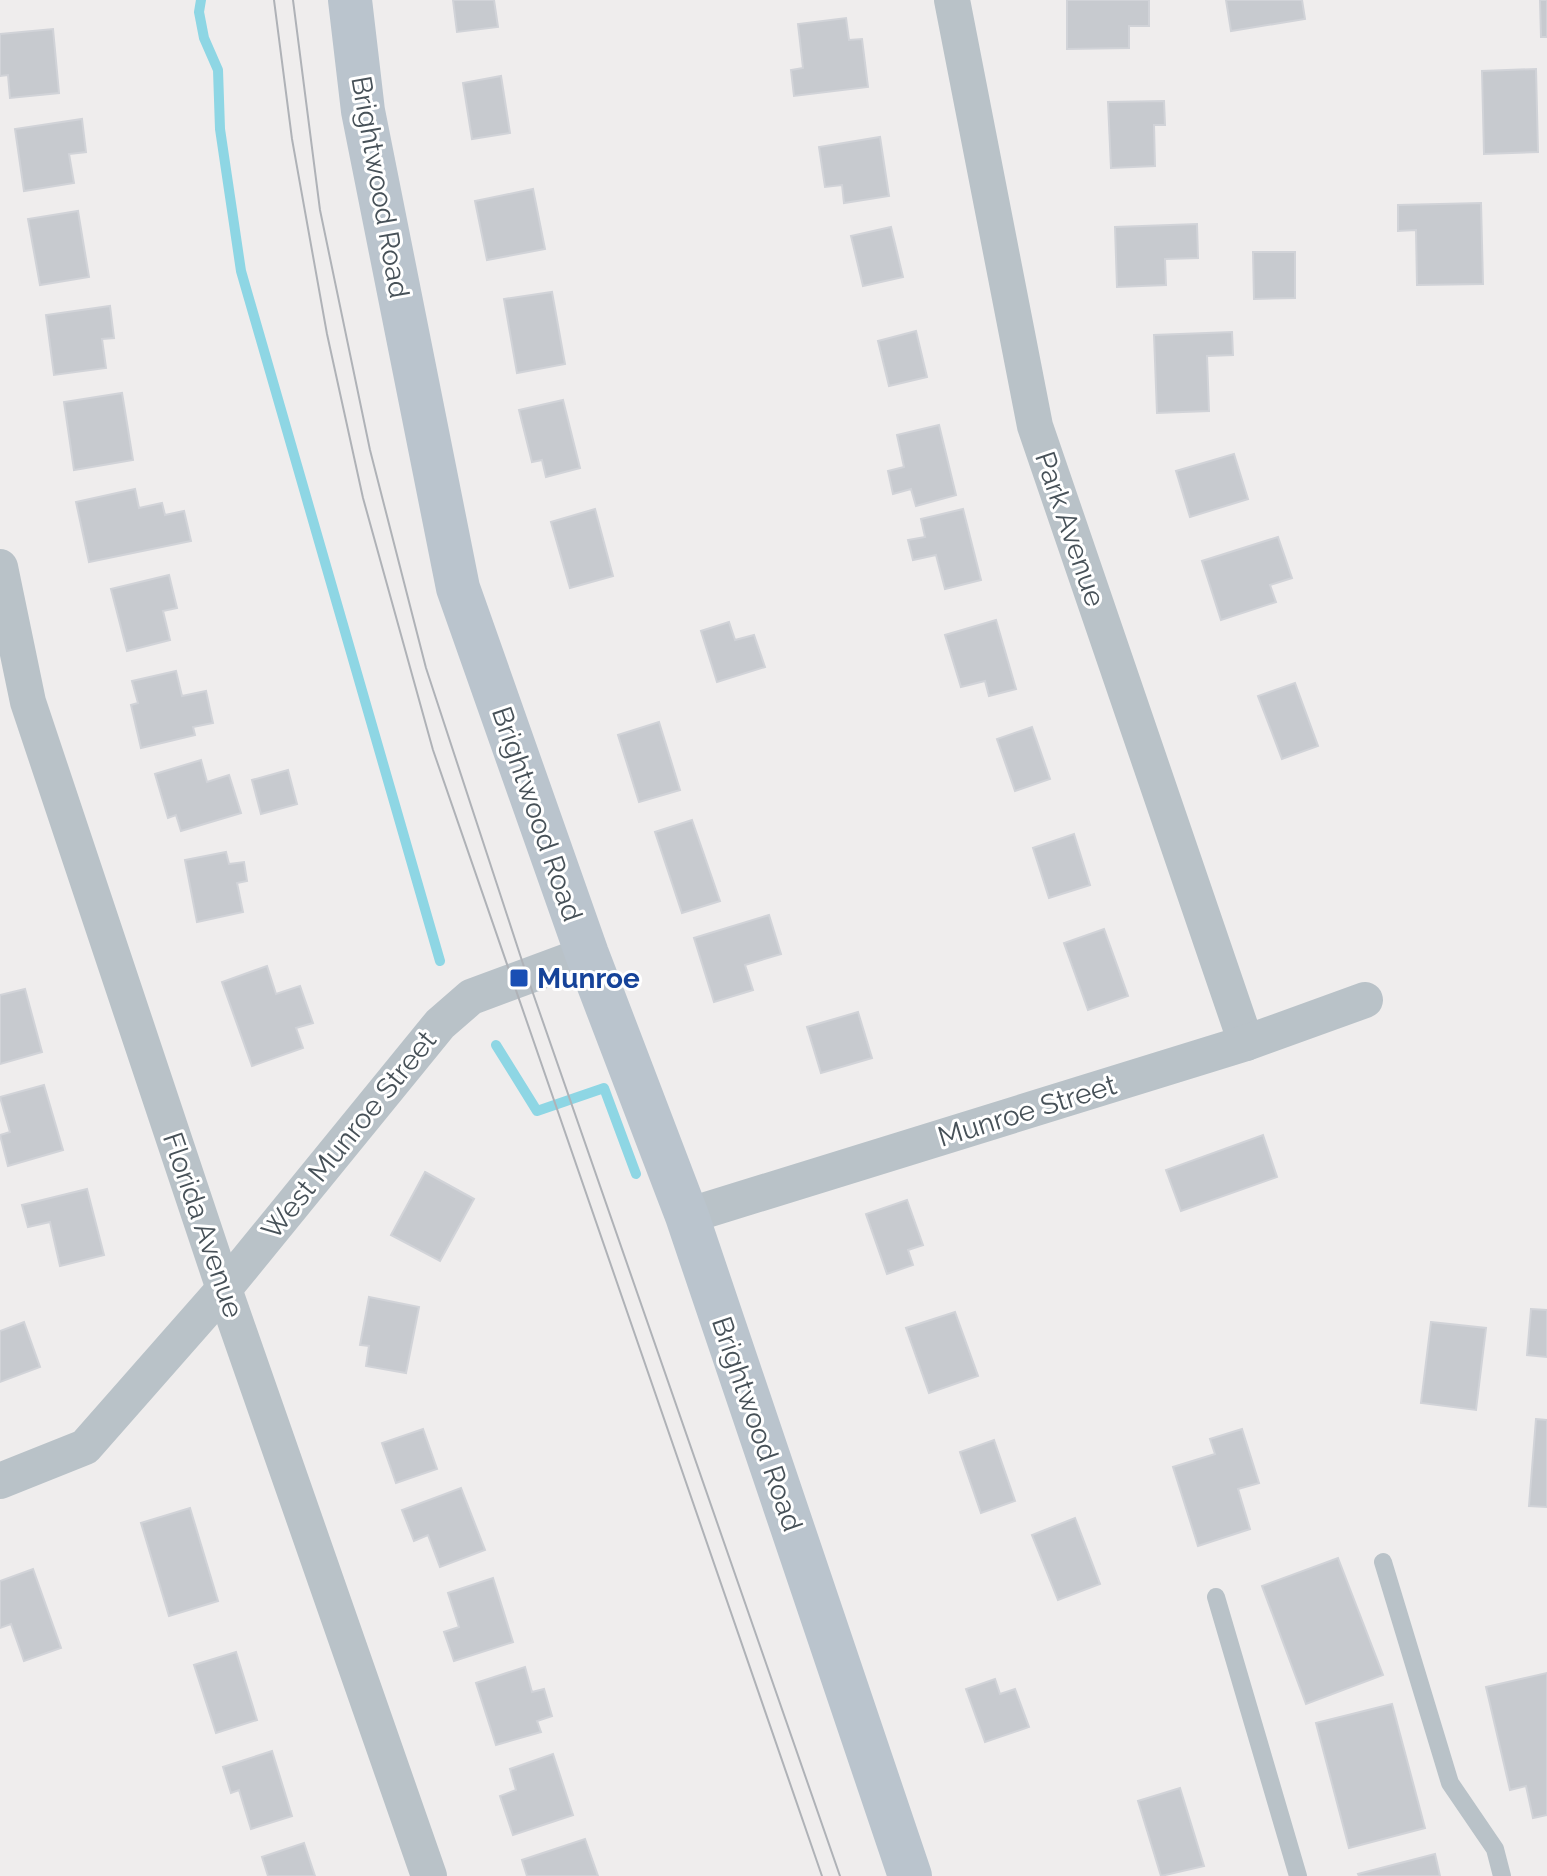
<svg xmlns="http://www.w3.org/2000/svg" width="1547" height="1876" font-family="Raleway,sans-serif">
<rect width="100%" height="100%" fill="#efeded"/>
<g fill="none" stroke-linecap="round" stroke-linejoin="round">
<g stroke="#8ed6e4" stroke-width="10">
<path d="M 201,0 L 199,12 L 204,38 L 218,70 L 220,129 L 241,271 L 440,961"/>
<path d="M 496,1045 L 537,1111 L 604,1088 L 636,1174"/>
</g>
</g>
<g fill="#c7cacf" stroke="#d1d3d8" stroke-width="2">
<path d="M 453,0 L 494,0 L 498,27 L 457,32 Z"/>
<path d="M 1067,0 L 1149,0 L 1149,26 L 1129,26 L 1129,48 L 1067,49 Z"/>
<path d="M 1226,0 L 1302,0 L 1305,19 L 1231,31 Z"/>
<path d="M 1540,0 L 1547,0 L 1547,37 L 1541,37 Z"/>
<path d="M 846,18 L 849,40 L 862,39 L 868,87 L 794,96 L 791,70 L 803,68 L 798,24 Z"/>
<path d="M 53,29 L 59,93 L 10,98 L 8,75 L 0,76 L 0,34 Z"/>
<path d="M 1536,69 L 1538,152 L 1484,154 L 1482,71 Z"/>
<path d="M 501,76 L 510,133 L 472,139 L 463,83 Z"/>
<path d="M 1164,101 L 1165,125 L 1154,125 L 1155,166 L 1111,168 L 1108,102 Z"/>
<path d="M 82,119 L 86,152 L 69,154 L 74,183 L 24,191 L 15,129 Z"/>
<path d="M 880,137 L 889,196 L 844,203 L 842,185 L 825,187 L 819,147 Z"/>
<path d="M 533,189 L 545,249 L 487,260 L 475,201 Z"/>
<path d="M 1481,203 L 1483,284 L 1417,285 L 1416,230 L 1398,231 L 1398,205 Z"/>
<path d="M 78,211 L 89,277 L 40,285 L 28,219 Z"/>
<path d="M 1197,224 L 1198,258 L 1165,259 L 1166,285 L 1117,287 L 1115,227 Z"/>
<path d="M 891,227 L 903,277 L 863,286 L 851,236 Z"/>
<path d="M 1253,252 L 1295,252 L 1295,298 L 1254,299 Z"/>
<path d="M 552,292 L 565,364 L 517,373 L 504,299 Z"/>
<path d="M 110,306 L 114,338 L 102,339 L 106,368 L 54,375 L 46,315 Z"/>
<path d="M 916,331 L 927,377 L 889,386 L 878,341 Z"/>
<path d="M 1232,332 L 1233,355 L 1207,356 L 1209,411 L 1157,413 L 1154,335 Z"/>
<path d="M 122,393 L 133,460 L 74,470 L 64,402 Z"/>
<path d="M 563,400 L 580,468 L 546,477 L 542,460 L 532,462 L 519,410 Z"/>
<path d="M 939,425 L 956,495 L 916,506 L 911,489 L 893,494 L 888,471 L 904,467 L 897,435 Z"/>
<path d="M 1234,454 L 1248,499 L 1190,517 L 1176,471 Z"/>
<path d="M 135,489 L 139,508 L 162,503 L 165,515 L 184,511 L 191,541 L 89,562 L 76,502 Z"/>
<path d="M 595,509 L 613,576 L 570,588 L 551,522 Z"/>
<path d="M 963,509 L 981,580 L 945,589 L 936,555 L 913,560 L 908,540 L 925,537 L 921,519 Z"/>
<path d="M 1278,537 L 1292,578 L 1270,585 L 1276,602 L 1221,620 L 1202,561 Z"/>
<path d="M 169,575 L 177,608 L 163,611 L 170,640 L 127,651 L 111,589 Z"/>
<path d="M 996,620 L 1016,689 L 989,696 L 985,681 L 961,687 L 945,635 Z"/>
<path d="M 729,622 L 735,640 L 754,635 L 765,667 L 717,682 L 701,631 Z"/>
<path d="M 176,671 L 182,696 L 206,691 L 213,723 L 193,727 L 195,735 L 141,748 L 131,705 L 138,703 L 132,681 Z"/>
<path d="M 1295,683 L 1318,746 L 1282,759 L 1258,696 Z"/>
<path d="M 659,722 L 680,790 L 639,802 L 618,735 Z"/>
<path d="M 1032,727 L 1050,779 L 1015,791 L 997,739 Z"/>
<path d="M 201,760 L 207,782 L 229,775 L 241,813 L 181,831 L 176,815 L 168,818 L 155,774 Z"/>
<path d="M 288,770 L 297,804 L 261,814 L 252,780 Z"/>
<path d="M 692,820 L 720,901 L 682,913 L 655,832 Z"/>
<path d="M 1074,834 L 1090,885 L 1049,898 L 1033,848 Z"/>
<path d="M 226,852 L 229,864 L 244,862 L 247,881 L 237,883 L 243,912 L 197,922 L 185,860 Z"/>
<path d="M 769,915 L 781,954 L 745,965 L 753,990 L 714,1002 L 694,938 Z"/>
<path d="M 1104,929 L 1128,996 L 1088,1010 L 1064,943 Z"/>
<path d="M 267,966 L 276,994 L 300,986 L 313,1023 L 296,1028 L 303,1048 L 252,1066 L 222,982 Z"/>
<path d="M 25,989 L 42,1052 L 0,1064 L 0,995 Z"/>
<path d="M 858,1012 L 872,1058 L 821,1073 L 807,1027 Z"/>
<path d="M 44,1085 L 63,1150 L 8,1166 L 0,1135 L 10,1132 L 0,1097 Z"/>
<path d="M 1263,1135 L 1277,1177 L 1181,1211 L 1166,1170 Z"/>
<path d="M 425,1172 L 474,1199 L 440,1261 L 391,1235 Z"/>
<path d="M 87,1189 L 104,1255 L 60,1266 L 50,1222 L 28,1227 L 22,1205 Z"/>
<path d="M 907,1200 L 923,1245 L 908,1250 L 913,1265 L 887,1274 L 866,1214 Z"/>
<path d="M 369,1297 L 419,1307 L 406,1373 L 366,1366 L 369,1346 L 360,1345 Z"/>
<path d="M 1531,1309 L 1547,1310 L 1547,1357 L 1527,1355 Z"/>
<path d="M 955,1312 L 978,1376 L 929,1393 L 906,1328 Z"/>
<path d="M 24,1322 L 40,1367 L 0,1382 L 0,1331 Z"/>
<path d="M 1431,1322 L 1486,1328 L 1476,1410 L 1421,1403 Z"/>
<path d="M 1536,1419 L 1547,1420 L 1547,1507 L 1529,1506 Z"/>
<path d="M 423,1429 L 437,1469 L 396,1483 L 382,1443 Z"/>
<path d="M 1242,1429 L 1259,1483 L 1238,1489 L 1250,1529 L 1198,1546 L 1173,1467 L 1215,1454 L 1210,1439 Z"/>
<path d="M 994,1440 L 1015,1501 L 981,1513 L 960,1452 Z"/>
<path d="M 461,1488 L 485,1550 L 440,1567 L 428,1535 L 414,1541 L 402,1510 Z"/>
<path d="M 190,1508 L 218,1601 L 169,1616 L 141,1523 Z"/>
<path d="M 1075,1518 L 1100,1584 L 1058,1600 L 1032,1535 Z"/>
<path d="M 1338,1558 L 1383,1675 L 1306,1704 L 1262,1586 Z"/>
<path d="M 33,1569 L 61,1648 L 24,1661 L 11,1624 L 0,1628 L 0,1581 Z"/>
<path d="M 493,1578 L 513,1642 L 454,1661 L 444,1632 L 459,1627 L 448,1593 Z"/>
<path d="M 236,1652 L 257,1720 L 216,1733 L 194,1665 Z"/>
<path d="M 525,1667 L 532,1692 L 544,1689 L 552,1716 L 537,1721 L 541,1732 L 496,1745 L 476,1683 Z"/>
<path d="M 1547,1673 L 1547,1815 L 1533,1818 L 1526,1786 L 1510,1790 L 1486,1687 Z"/>
<path d="M 995,1679 L 1000,1694 L 1015,1689 L 1029,1727 L 985,1742 L 966,1689 Z"/>
<path d="M 1392,1704 L 1425,1828 L 1349,1848 L 1316,1723 Z"/>
<path d="M 272,1751 L 292,1816 L 251,1829 L 239,1790 L 231,1793 L 223,1767 Z"/>
<path d="M 553,1754 L 573,1815 L 513,1835 L 500,1796 L 516,1790 L 510,1769 Z"/>
<path d="M 1180,1788 L 1204,1866 L 1161,1876 L 1138,1801 Z"/>
<path d="M 585,1839 L 598,1876 L 527,1876 L 522,1860 Z"/>
<path d="M 304,1843 L 315,1876 L 268,1876 L 262,1857 Z"/>
<path d="M 1435,1854 L 1440,1876 L 1359,1876 L 1358,1874 Z"/>
</g>
<g fill="none" stroke-linecap="round" stroke-linejoin="round">
<g stroke="#b9c2c8" stroke-width="18">
<path d="M 1383,1562 L 1450,1783 L 1495,1849 L 1502,1876"/>
<path d="M 1216,1597 L 1298,1876"/>
</g>
<g stroke="#b9c2c8" stroke-width="36">
<path d="M 952,0 L 1035,426 L 1246,1043"/>
<path d="M 0,567 L 28,702 L 224,1289 L 429,1876"/>
<path d="M 687,1216 L 1246,1043 L 1365,1000"/>
<path d="M 0,1481 L 85,1447 L 224,1289 L 440,1024 L 471,997 L 587,954"/>
</g>
<path stroke="#bac4cd" stroke-width="44" d="M 350,0 L 363,111 L 458,588 L 587,954 L 687,1216 L 910,1876"/>
<g stroke="#afb2b7" stroke-width="2">
<path d="M 274,0 L 292,139 L 327,334 L 363,498 L 433,750 L 822,1876"/>
<path d="M 293,0 L 320,210 L 370,450 L 426,668 L 527,976 L 840,1876"/>
</g>
</g>
<rect fill="#1a4fb4" stroke="#fff" stroke-width="3" x="509" y="968" width="20" height="20" rx="4"/>
<g text-anchor="middle" dominant-baseline="central" stroke-width="6" stroke-linejoin="round" paint-order="stroke">
<g font-size="28" fill="#475158" stroke="#fff">
<text transform="translate(380 187) rotate(80)">Brightwood Road</text>
<text transform="translate(1070 529) rotate(71)">Park Avenue</text>
<text transform="translate(537 814) rotate(71)">Brightwood Road</text>
<text transform="translate(1027 1111) rotate(-17)">Munroe Street</text>
<text transform="translate(349 1135) rotate(-51)">West Munroe Street</text>
<text transform="translate(203 1225) rotate(71)">Florida Avenue</text>
<text transform="translate(757 1424) rotate(71)">Brightwood Road</text>
</g>
<g font-size="28" font-weight="bold" fill="#164399" stroke="#fff" text-anchor="start">
<text x="537" y="978">Munroe</text>
</g>
</g>
</svg>
